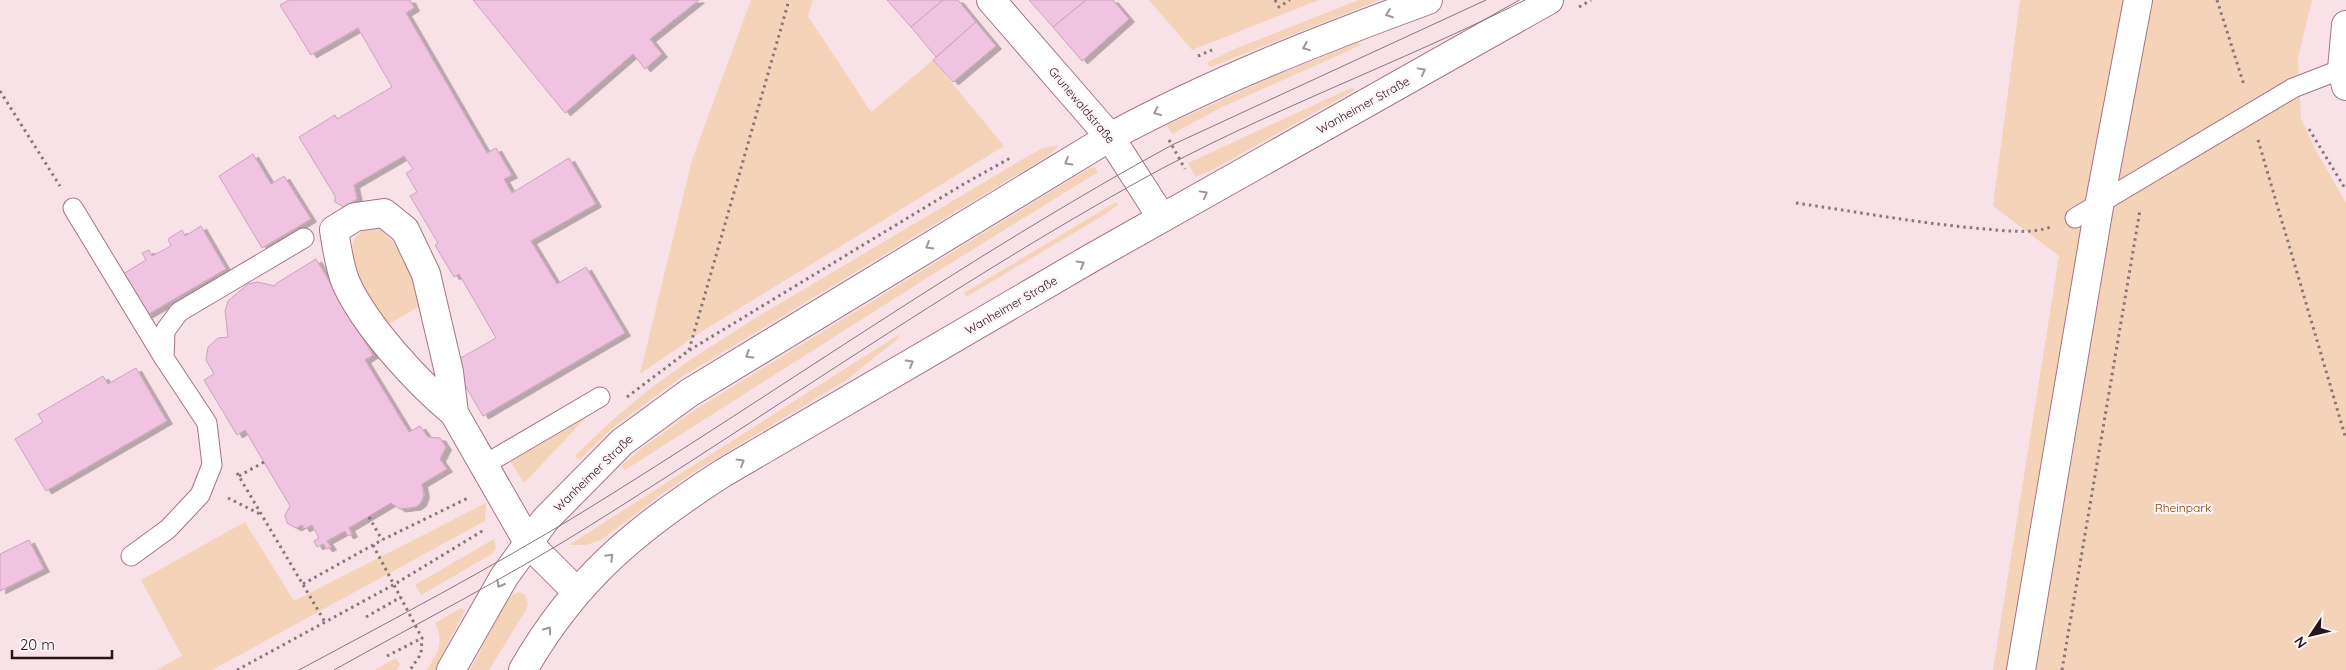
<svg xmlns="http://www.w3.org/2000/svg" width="2346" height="670" font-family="Quicksand,sans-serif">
<defs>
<filter id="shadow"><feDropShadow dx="5.5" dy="3" stdDeviation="0" flood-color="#0004"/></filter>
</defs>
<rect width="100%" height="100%" fill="#f8e2e8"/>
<g fill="#f4d3b9">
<path d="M 751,0 L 813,0 L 808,16 L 871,112 L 933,60 L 1004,146 L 701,332 L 640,374 L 692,160 Z"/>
<path d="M 1149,0 L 1319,0 L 1192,50 Z"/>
<path d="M 1359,0 L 1380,0 L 1211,67 L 1208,65 L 1208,62 L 1237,48 Z"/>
<path d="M 2020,0 L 2312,0 L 2298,58 L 2301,118 L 2315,149 L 2346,203 L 2346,670 L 1993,670 L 2059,256 L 1993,206 Z"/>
<path d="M 1359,42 L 1361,45 L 1220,108 L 1172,134 L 1167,125 L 1274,76 Z"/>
<path d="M 1353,87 L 1355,90 L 1212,170 L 1195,177 L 1188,163 Z"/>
<path d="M 1059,145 L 1051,154 L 680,378 L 611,429 L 579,460 L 575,456 L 609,423 L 652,387 L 693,358 L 754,319 L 1023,159 L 1043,148 Z"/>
<path d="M 1095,167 L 1098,172 L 930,276 L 625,470 L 621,466 L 641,449 L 693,411 L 1088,169 Z"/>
<path d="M 1116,202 L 1118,205 L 1104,215 L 966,297 L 964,293 Z"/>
<path d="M 379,227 C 403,248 413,276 420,306 L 387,325 C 372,300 322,231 379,227 Z"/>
<path d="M 898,335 L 899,338 L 845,381 L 694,472 L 662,494 L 601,540 L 586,545 L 569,545 Z"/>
<path d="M 597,406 L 524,483 L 508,458 Z"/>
<path d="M 486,503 L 485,521 L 212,670 L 156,670 L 182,656 L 141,580 L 245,522 L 294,601 Z"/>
<path d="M 494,539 L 496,548 L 492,554 L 421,595 L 415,585 Z"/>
<path d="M 519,592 L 525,595 L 528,603 L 526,610 L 489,670 L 470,670 L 506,603 L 513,594 Z"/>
<path d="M 461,608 L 465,610 L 435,670 L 427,670 C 439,651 444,643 435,623 Z"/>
<path d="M 396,658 L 400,665 L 396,670 L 375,670 Z"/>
</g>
<g fill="#f0c3e0" stroke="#cda2be" filter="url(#shadow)">
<path d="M 289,0 L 410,0 L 414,8 L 406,13 L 487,153 L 496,148 L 512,175 L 504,179 L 512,193 L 569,158 L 596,204 L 531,241 L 557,284 L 586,267 L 625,333 L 483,416 L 452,363 L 496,338 L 459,274 L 454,277 L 435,245 L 438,243 L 410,196 L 417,192 L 406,173 L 413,169 L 404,156 L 354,185 L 357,199 L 344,207 L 335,202 L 335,196 L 299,137 L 335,115 L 337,119 L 392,87 L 358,28 L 311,55 L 280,5 Z"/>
<path d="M 473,0 L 699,0 L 650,39 L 662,54 L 645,69 L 633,54 L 565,113 Z"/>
<path d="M 887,0 L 943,0 L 911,27 Z"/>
<path d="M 943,0 L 958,0 L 976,22 L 936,57 L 911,27 Z"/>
<path d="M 1029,0 L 1086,0 L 1053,27 Z"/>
<path d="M 1086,0 L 1113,0 L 1129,19 L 1082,61 L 1053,27 Z"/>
<path d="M 976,22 L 996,46 L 953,82 L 933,60 Z"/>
<path d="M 253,154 L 271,184 L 284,176 L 311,219 L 262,248 L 219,176 Z"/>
<path d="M 201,226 L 226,269 L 147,315 L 123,274 L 146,260 L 142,253 L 149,250 L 152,256 L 171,246 L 168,239 L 182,230 L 185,236 Z"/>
<path d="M 316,259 L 373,355 L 365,360 L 409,432 L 420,426 L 428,437 L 440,438 L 446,447 L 440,459 L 447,469 L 422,484 L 424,495 L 421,503 L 416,507 L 400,509 L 391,503 L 349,528 L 352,534 L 348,536 L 345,531 L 327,541 L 331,547 L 327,549 L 323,544 L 317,547 L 314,541 L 319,538 L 312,525 L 304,529 L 302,525 L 296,528 L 287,523 L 285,515 L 290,506 L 245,430 L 237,435 L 204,380 L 214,374 L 206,360 L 208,347 L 218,338 L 228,337 L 225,311 L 228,301 L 248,284 L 257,282 L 275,286 L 277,283 Z"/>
<path d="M 136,368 L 167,421 L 46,491 L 15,439 L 43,422 L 38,414 L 103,376 L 108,384 Z"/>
<path d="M 29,540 L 44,569 L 0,591 L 0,554 Z"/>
</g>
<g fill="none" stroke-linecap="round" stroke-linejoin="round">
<g stroke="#a47583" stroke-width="21">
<g id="lane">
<path d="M 73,208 L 164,358"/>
<path d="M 2075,218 L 2293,88 L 2342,69"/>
<path d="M 484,465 L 600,397"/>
<path d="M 131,556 L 168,529 L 200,495 L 212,465 L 207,423 L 164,358 L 165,331 L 179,312 L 304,238"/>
</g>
</g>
<g stroke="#a47583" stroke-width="30">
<g id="street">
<path d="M 991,0 L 1110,137 L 1162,218"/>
<path d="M 2346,25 L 2342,69 L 2346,86"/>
<path d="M 454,413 C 417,382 366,327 346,283 C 339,266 337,248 334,230 L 355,217 L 384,213 L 405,230 L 426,274 L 449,372 L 454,413 L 529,544 L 576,591"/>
<path d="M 2021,670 L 2100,201 L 2138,0"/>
</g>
</g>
<g stroke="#a47583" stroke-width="30">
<g id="secondary">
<path d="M 451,670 L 504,577 L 545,520 L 622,442 L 689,393 L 1110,137 C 1212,82 1319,40 1428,0"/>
<path d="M 523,670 C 575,579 636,529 723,473 L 1093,257 L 1549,0"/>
</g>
</g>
<g stroke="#89757b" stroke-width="3" stroke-dasharray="2.5 4" stroke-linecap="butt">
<path d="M 1275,0 L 1279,7 L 1290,0"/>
<path d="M 2217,0 L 2244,85"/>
<path d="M 1579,7 L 1591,0"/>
<path d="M 1198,56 L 1212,50"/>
<path d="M 0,91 L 60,186"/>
<path d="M 2309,129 L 2346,190"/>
<path d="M 1169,140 L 1185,169"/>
<path d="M 2258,140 L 2346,439"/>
<path d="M 1796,203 C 1859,212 1922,224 1986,229 C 2007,231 2031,234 2051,227"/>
<path d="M 689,350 L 789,0"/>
<path d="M 627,397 L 688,351 L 962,185 L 1012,157"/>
<path d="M 237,473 L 325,622"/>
<path d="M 239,476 L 264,462"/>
<path d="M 228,498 L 260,514"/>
<path d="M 369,517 L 382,540"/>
<path d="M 373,545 L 422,638 L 421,654 L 410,670"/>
<path d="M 303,584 L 382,540 L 468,498"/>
<path d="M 366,617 L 401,597"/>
<path d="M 387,656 L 422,638"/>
<path d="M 237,670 L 395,584 L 484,530"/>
<path d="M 2062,670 L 2140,210"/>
</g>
<use href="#lane" stroke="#fff" stroke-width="19"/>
<use href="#street" stroke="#fff" stroke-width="28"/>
<use href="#secondary" stroke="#fff" stroke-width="28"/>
<g stroke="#89757b" stroke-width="1">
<path d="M 299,670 C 394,619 489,569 581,513 C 779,391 968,256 1172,145 L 1486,0"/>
<path d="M 334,670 C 418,623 504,579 586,528 C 770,413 949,287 1139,181 C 1263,112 1398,64 1525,0"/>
</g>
</g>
<defs><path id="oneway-chevron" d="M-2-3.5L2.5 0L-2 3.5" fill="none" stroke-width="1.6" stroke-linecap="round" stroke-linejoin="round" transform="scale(1.25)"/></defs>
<g stroke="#9e9698">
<use href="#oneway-chevron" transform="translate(1389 14) rotate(160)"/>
<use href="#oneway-chevron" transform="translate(1306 47) rotate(158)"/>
<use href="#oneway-chevron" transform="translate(1422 71) rotate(-29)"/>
<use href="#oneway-chevron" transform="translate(1157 112) rotate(155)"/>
<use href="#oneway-chevron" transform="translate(1068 162) rotate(149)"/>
<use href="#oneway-chevron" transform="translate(1204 194) rotate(-29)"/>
<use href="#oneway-chevron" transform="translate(929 246) rotate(149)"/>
<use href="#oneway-chevron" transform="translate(1081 264) rotate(-30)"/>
<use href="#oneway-chevron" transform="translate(749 355) rotate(148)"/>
<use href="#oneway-chevron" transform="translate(910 363) rotate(-30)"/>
<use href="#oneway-chevron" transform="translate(741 462) rotate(-31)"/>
<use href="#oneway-chevron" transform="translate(610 557) rotate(-45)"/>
<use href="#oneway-chevron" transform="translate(500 584) rotate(120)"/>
<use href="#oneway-chevron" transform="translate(548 630) rotate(-54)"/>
</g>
<g text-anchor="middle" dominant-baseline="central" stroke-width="4.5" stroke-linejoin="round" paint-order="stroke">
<g font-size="12" fill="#27151b" stroke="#fef3f6">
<text transform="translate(1082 105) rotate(50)">Grunewaldstraße</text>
<text transform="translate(1363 105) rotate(-29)">Wanheimer Straße</text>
<text transform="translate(1011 305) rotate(-30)">Wanheimer Straße</text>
<text transform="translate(593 473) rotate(-44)">Wanheimer Straße</text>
</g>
<g font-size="12" fill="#824600" stroke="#fef3f6">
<text x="2183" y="507">Rheinpark</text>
</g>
</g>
<g transform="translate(2311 635) rotate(235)" stroke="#fef3f6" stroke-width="4" paint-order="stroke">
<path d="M0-4L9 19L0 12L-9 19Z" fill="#27151b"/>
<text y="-8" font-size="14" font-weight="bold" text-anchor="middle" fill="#27151b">N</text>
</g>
<path d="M12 650v8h100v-8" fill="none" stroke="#27151b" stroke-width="2.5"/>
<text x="20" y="650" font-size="15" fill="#27151b" stroke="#fef3f6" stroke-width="4" paint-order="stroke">20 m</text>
</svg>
